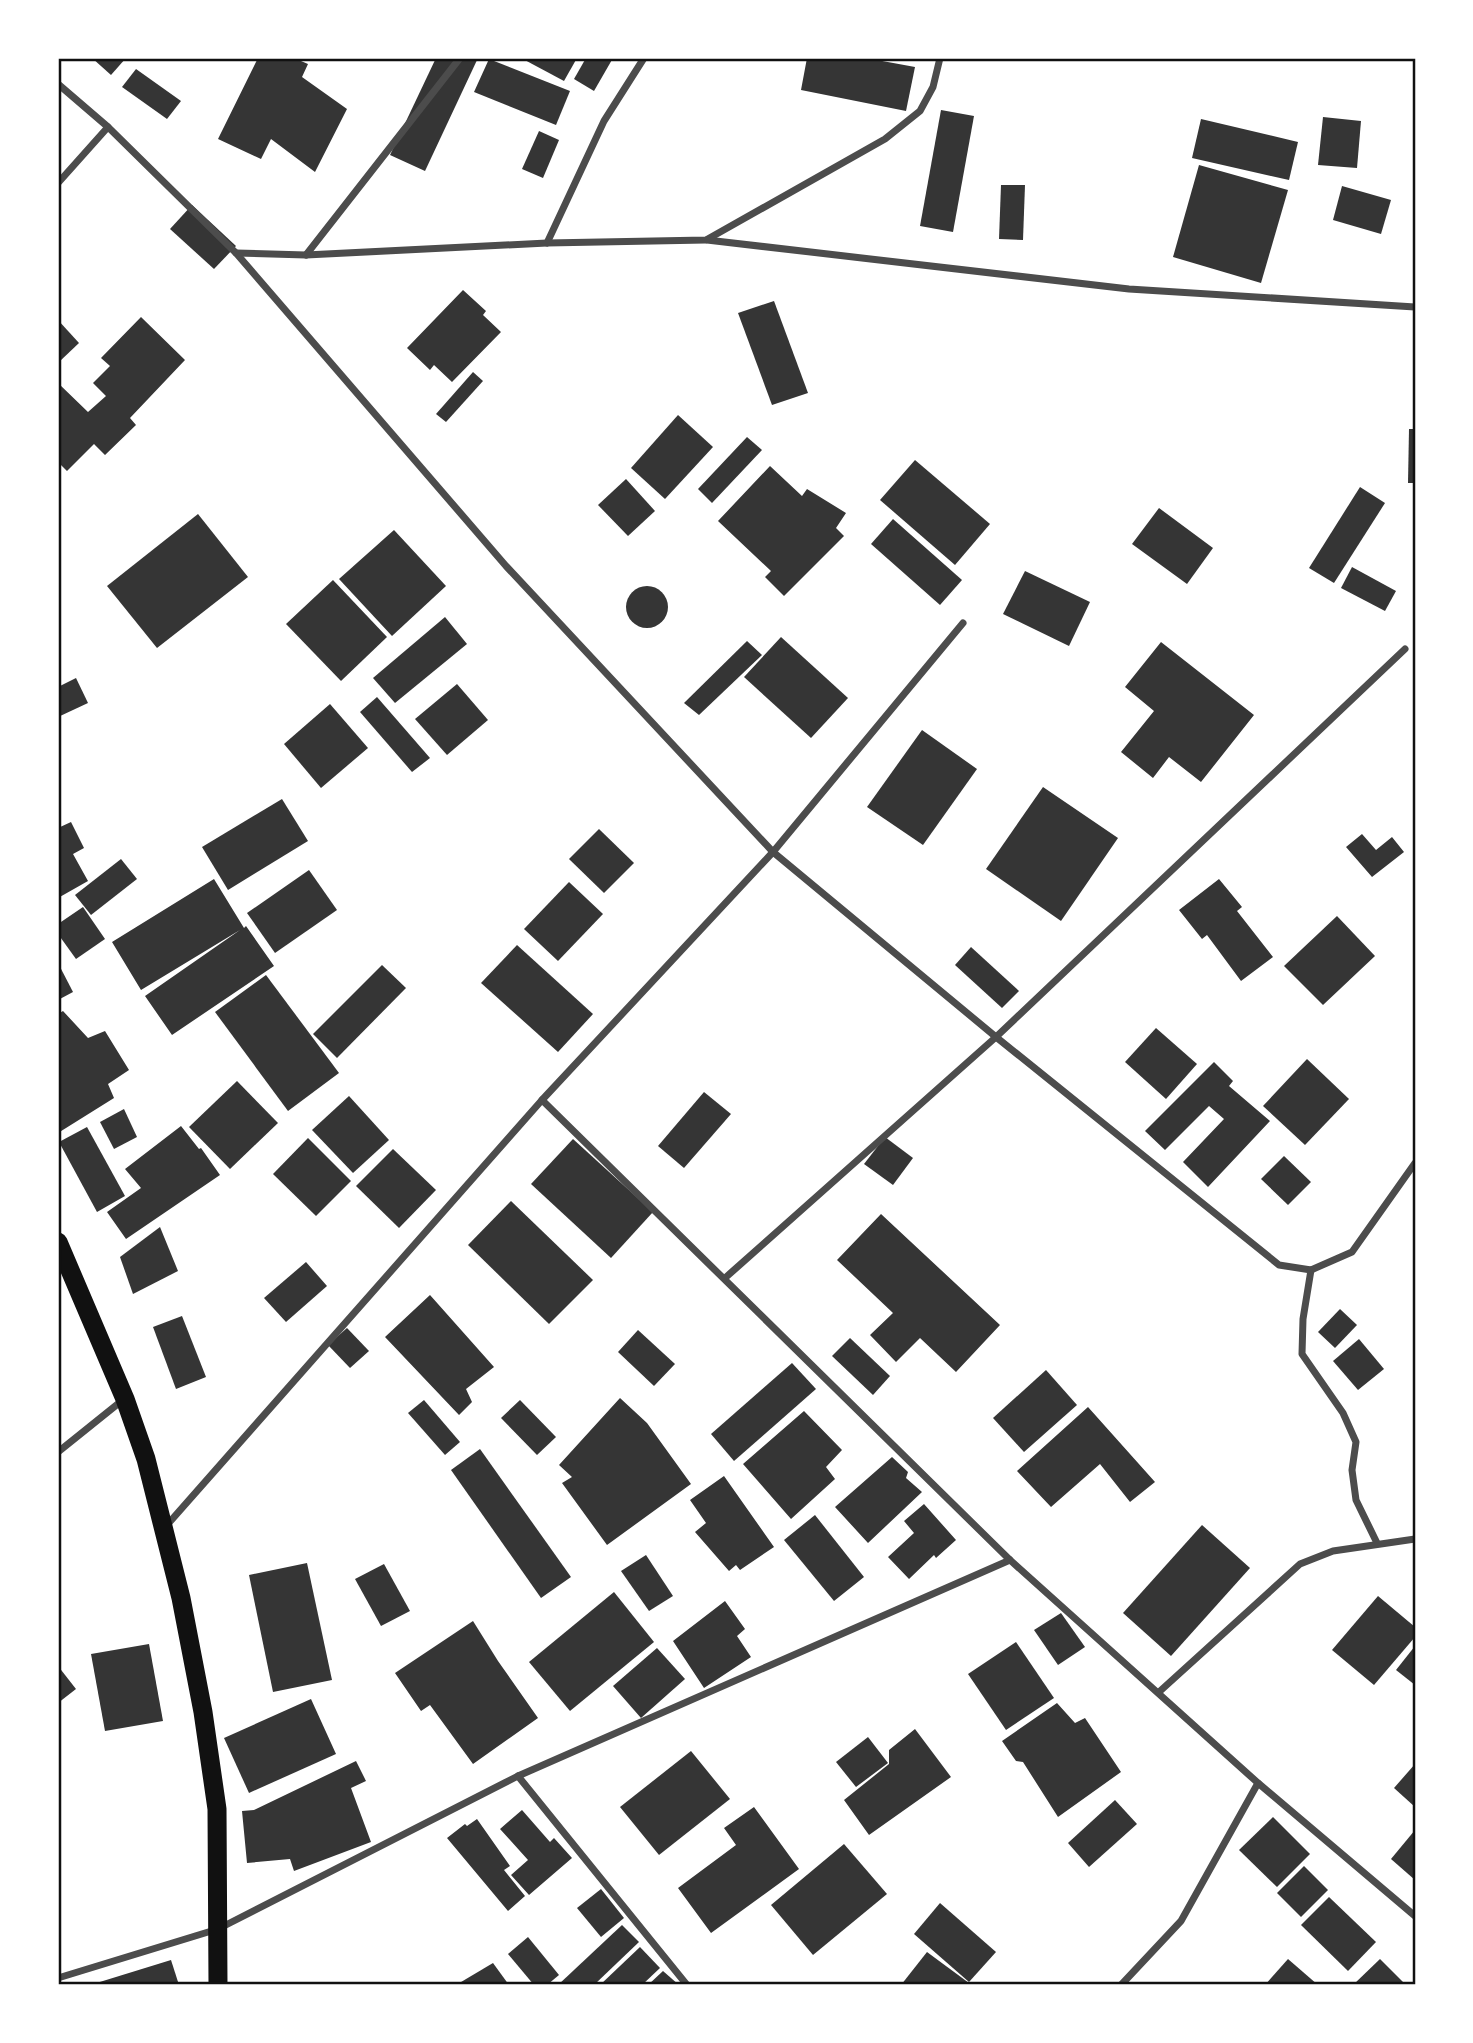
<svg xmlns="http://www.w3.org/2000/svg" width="1473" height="2043" font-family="'Exo 2',sans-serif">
<rect width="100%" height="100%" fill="#fff"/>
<g fill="#353535">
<path d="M 92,58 L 126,58 L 111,75 Z"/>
<path d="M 258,58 L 294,58 L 308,64 L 302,77 L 347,109 L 315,172 L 271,139 L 261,159 L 218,139 Z"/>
<path d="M 436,58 L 478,58 L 425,171 L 390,155 Z"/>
<path d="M 521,58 L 577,58 L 564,81 Z"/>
<path d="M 586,58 L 613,58 L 594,91 L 574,79 Z"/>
<path d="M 807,58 L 866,58 L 915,67 L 906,111 L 801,90 Z"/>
<path d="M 489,59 L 570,91 L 556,125 L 474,92 Z"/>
<path d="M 136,69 L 181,101 L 167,119 L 122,87 Z"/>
<path d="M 941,110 L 974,116 L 953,232 L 920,226 Z"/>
<path d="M 1323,117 L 1361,121 L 1357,168 L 1318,165 Z"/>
<path d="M 1201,119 L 1298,142 L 1289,180 L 1192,158 Z"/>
<path d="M 539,131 L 559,140 L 543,178 L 522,169 Z"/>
<path d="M 1199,165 L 1288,190 L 1261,283 L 1173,257 Z"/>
<path d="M 1001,185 L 1025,185 L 1023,240 L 999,239 Z"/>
<path d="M 1342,186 L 1391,200 L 1381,234 L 1333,220 Z"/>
<path d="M 192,205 L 236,246 L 214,269 L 170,229 Z"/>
<path d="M 463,290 L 486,311 L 483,315 L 501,332 L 452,382 L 434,365 L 430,370 L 407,348 Z"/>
<path d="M 774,301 L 808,393 L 772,405 L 738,313 Z"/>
<path d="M 141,317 L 185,360 L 130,418 L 136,425 L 105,455 L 94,444 L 67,471 L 58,462 L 58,383 L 88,412 L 106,396 L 93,383 L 110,366 L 101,358 Z"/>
<path d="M 58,320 L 79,343 L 59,362 L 58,361 Z"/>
<path d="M 473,372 L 483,381 L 446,422 L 436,414 Z"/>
<path d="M 678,415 L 713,447 L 665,499 L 631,468 Z"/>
<path d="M 1409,429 L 1415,429 L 1415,483 L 1408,483 Z"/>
<path d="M 747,437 L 762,450 L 712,503 L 698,489 Z"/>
<path d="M 915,460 L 990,524 L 955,565 L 880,500 Z"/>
<path d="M 770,466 L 802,496 L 807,489 L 846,513 L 836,528 L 844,536 L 784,596 L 765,577 L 771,571 L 718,521 Z"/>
<path d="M 626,479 L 655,511 L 628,536 L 598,505 Z"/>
<path d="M 1360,487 L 1385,503 L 1334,583 L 1309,568 Z"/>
<path d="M 1159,508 L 1213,548 L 1187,584 L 1132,544 Z"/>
<path d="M 198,514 L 248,577 L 157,648 L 107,586 Z"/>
<path d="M 893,519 L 962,580 L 940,605 L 871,544 Z"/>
<path d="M 394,530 L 446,586 L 392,636 L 339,579 Z"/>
<path d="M 1352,567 L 1396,591 L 1385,611 L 1341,588 Z"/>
<path d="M 1025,571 L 1090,602 L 1069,646 L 1003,614 Z"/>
<path d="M 333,580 L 387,637 L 341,681 L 286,624 Z"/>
<circle cx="647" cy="607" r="21"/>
<path d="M 445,617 L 467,644 L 395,703 L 373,678 Z"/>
<path d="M 781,637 L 848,698 L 811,738 L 744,677 Z"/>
<path d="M 747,641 L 762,655 L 699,715 L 684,703 Z"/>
<path d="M 1161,642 L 1254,715 L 1201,782 L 1169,757 L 1153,778 L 1121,752 L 1154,711 L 1125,687 Z"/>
<path d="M 76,678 L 88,703 L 58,717 L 58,687 Z"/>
<path d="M 457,684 L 488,720 L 447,755 L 415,719 Z"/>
<path d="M 377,697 L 430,758 L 412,772 L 360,712 Z"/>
<path d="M 330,704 L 368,748 L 321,788 L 284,744 Z"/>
<path d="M 922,730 L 977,769 L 923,845 L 867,807 Z"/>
<path d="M 1043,787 L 1118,838 L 1061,921 L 986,869 Z"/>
<path d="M 282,799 L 308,841 L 228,890 L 202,847 Z"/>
<path d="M 71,822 L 84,848 L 73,854 L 88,881 L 58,898 L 58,828 Z"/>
<path d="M 599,829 L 634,863 L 604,893 L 569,859 Z"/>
<path d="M 1362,834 L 1376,850 L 1392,837 L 1404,852 L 1372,877 L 1346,847 Z"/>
<path d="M 121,859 L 137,879 L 91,915 L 75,895 Z"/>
<path d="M 309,870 L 337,910 L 275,953 L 247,913 Z"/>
<path d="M 214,879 L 244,928 L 246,926 L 274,966 L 172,1035 L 145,996 L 240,930 L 141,990 L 112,942 Z"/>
<path d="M 1219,879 L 1242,907 L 1237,911 L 1273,957 L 1241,981 L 1207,935 L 1202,939 L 1179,910 Z"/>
<path d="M 569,882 L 603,914 L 558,961 L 524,929 Z"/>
<path d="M 83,907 L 105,939 L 76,959 L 58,934 L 58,924 Z"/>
<path d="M 1337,916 L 1375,956 L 1323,1005 L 1284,966 Z"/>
<path d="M 517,945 L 593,1014 L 558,1052 L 481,983 Z"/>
<path d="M 971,947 L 1019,991 L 1002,1008 L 955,965 Z"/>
<path d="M 58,963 L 73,992 L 58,1000 Z"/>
<path d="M 382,965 L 406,988 L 337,1058 L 313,1034 Z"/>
<path d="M 266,975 L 339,1073 L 288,1111 L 215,1012 Z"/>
<path d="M 63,1011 L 88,1038 L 105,1031 L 129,1070 L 108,1084 L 114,1098 L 58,1133 L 58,1014 Z"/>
<path d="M 1156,1028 L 1197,1064 L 1166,1099 L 1125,1062 Z"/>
<path d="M 1307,1059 L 1349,1099 L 1305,1145 L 1263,1106 Z"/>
<path d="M 1214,1062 L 1233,1081 L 1229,1086 L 1270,1121 L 1208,1187 L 1183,1162 L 1224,1119 L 1209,1106 L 1165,1150 L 1145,1131 Z"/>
<path d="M 237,1081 L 278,1123 L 230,1169 L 189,1127 Z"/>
<path d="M 704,1092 L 731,1114 L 684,1168 L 658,1146 Z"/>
<path d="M 349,1096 L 389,1140 L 353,1173 L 312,1130 Z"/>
<path d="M 124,1109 L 137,1137 L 114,1149 L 100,1122 Z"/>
<path d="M 181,1126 L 199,1149 L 201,1148 L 220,1175 L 126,1239 L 107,1212 L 141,1188 L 125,1169 Z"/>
<path d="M 87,1127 L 125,1196 L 97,1212 L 59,1142 Z"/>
<path d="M 885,1137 L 913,1158 L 893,1185 L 864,1164 Z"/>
<path d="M 308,1138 L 351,1181 L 316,1216 L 273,1174 Z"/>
<path d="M 573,1139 L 653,1212 L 611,1258 L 531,1184 Z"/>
<path d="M 393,1149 L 436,1190 L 399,1228 L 356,1186 Z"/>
<path d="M 1284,1156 L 1311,1182 L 1288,1205 L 1261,1179 Z"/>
<path d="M 511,1201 L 593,1280 L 549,1324 L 468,1245 Z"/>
<path d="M 881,1214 L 1000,1325 L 956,1372 L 920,1338 L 896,1362 L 870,1335 L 893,1313 L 837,1260 Z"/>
<path d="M 160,1227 L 178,1271 L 133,1294 L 120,1257 Z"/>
<path d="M 306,1262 L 327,1286 L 286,1322 L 264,1298 Z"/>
<path d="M 430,1295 L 494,1367 L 466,1389 L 472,1402 L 459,1415 L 385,1337 Z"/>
<path d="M 1340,1309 L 1357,1325 L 1335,1348 L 1318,1332 Z"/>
<path d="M 182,1316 L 206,1377 L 176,1389 L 153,1327 Z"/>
<path d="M 347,1328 L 369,1351 L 350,1368 L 328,1345 Z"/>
<path d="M 638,1330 L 675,1364 L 654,1386 L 618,1352 Z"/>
<path d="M 850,1338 L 890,1376 L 873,1395 L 832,1356 Z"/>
<path d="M 1359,1339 L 1384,1369 L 1358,1390 L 1333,1361 Z"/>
<path d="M 792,1363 L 816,1389 L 734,1461 L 711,1434 Z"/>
<path d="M 1046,1370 L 1077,1405 L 1024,1452 L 993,1418 Z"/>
<path d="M 620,1398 L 647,1423 L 691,1484 L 607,1545 L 562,1483 L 572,1477 L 559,1465 Z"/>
<path d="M 424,1400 L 460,1442 L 445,1455 L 408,1413 Z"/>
<path d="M 520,1400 L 556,1437 L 537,1455 L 501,1418 Z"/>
<path d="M 1088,1407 L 1155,1482 L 1130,1502 L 1100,1464 L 1051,1507 L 1017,1471 Z"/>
<path d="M 804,1411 L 842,1450 L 826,1467 L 835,1479 L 791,1519 L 743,1464 Z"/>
<path d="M 480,1449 L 571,1577 L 541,1598 L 451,1470 Z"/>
<path d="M 892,1457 L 908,1472 L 906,1478 L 922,1492 L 868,1543 L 835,1507 Z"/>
<path d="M 724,1476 L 774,1547 L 740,1570 L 736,1565 L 729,1571 L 695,1532 L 706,1523 L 690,1500 Z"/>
<path d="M 924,1504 L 956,1540 L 936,1558 L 934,1555 L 909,1579 L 888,1557 L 914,1533 L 904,1521 Z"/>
<path d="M 815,1515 L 864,1577 L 834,1601 L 784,1540 Z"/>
<path d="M 1202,1525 L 1250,1568 L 1171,1656 L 1123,1613 Z"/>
<path d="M 646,1555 L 673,1596 L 649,1611 L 621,1571 Z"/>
<path d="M 307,1563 L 332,1680 L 273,1692 L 249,1575 Z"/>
<path d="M 384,1564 L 410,1611 L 381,1626 L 355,1579 Z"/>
<path d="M 614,1592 L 654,1642 L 570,1711 L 529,1662 Z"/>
<path d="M 1378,1596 L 1415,1627 L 1415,1637 L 1374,1685 L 1332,1650 Z"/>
<path d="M 725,1601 L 745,1629 L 737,1636 L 751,1657 L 704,1688 L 673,1641 Z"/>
<path d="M 1061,1613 L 1085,1647 L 1058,1665 L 1034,1630 Z"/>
<path d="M 473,1621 L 498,1661 L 538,1718 L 473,1764 L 430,1705 L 421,1711 L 395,1673 Z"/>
<path d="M 1016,1642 L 1054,1698 L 1006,1730 L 968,1674 Z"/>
<path d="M 149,1644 L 163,1721 L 105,1731 L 91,1654 Z"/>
<path d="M 1415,1646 L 1415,1685 L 1396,1670 Z"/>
<path d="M 657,1648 L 685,1679 L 641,1718 L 613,1686 Z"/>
<path d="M 58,1666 L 76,1689 L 58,1703 Z"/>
<path d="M 311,1699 L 336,1754 L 249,1793 L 224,1738 Z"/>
<path d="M 1057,1703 L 1075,1723 L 1085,1718 L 1121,1772 L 1058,1817 L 1023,1762 L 1016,1761 L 1002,1741 Z"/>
<path d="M 915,1729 L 951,1777 L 869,1835 L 844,1800 L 889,1764 L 889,1750 Z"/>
<path d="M 868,1737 L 888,1763 L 856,1787 L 836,1762 Z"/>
<path d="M 691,1751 L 730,1799 L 659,1855 L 620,1807 Z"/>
<path d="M 356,1761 L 366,1781 L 351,1788 L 371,1842 L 294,1871 L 290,1859 L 247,1863 L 242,1811 L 254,1810 Z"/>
<path d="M 1415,1764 L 1415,1807 L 1394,1788 Z"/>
<path d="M 1115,1800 L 1137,1824 L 1089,1867 L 1068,1843 Z"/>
<path d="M 754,1807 L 799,1869 L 711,1933 L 678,1888 L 736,1845 L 724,1828 Z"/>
<path d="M 522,1810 L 550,1842 L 554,1838 L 572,1858 L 529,1895 L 511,1875 L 528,1860 L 500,1829 Z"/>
<path d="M 1273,1817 L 1310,1854 L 1277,1887 L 1239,1850 Z"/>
<path d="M 477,1819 L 510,1866 L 504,1870 L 525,1896 L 508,1911 L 447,1838 L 465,1824 L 467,1826 Z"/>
<path d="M 1415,1830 L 1415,1880 L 1391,1859 Z"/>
<path d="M 844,1844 L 887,1894 L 813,1955 L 771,1905 Z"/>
<path d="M 1304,1866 L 1328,1890 L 1301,1917 L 1277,1893 Z"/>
<path d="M 601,1889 L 624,1918 L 601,1937 L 577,1908 Z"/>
<path d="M 1329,1897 L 1376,1942 L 1348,1971 L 1301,1925 Z"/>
<path d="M 940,1903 L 996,1952 L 969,1982 L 914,1934 Z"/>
<path d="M 622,1925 L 639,1942 L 594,1985 L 558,1985 Z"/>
<path d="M 528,1937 L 559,1975 L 547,1985 L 534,1985 L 508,1954 Z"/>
<path d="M 640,1947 L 660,1968 L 642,1985 L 600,1985 Z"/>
<path d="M 927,1952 L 969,1983 L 967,1985 L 901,1985 Z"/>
<path d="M 1288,1959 L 1318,1985 L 1265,1985 Z"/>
<path d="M 1380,1959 L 1406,1985 L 1353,1985 Z"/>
<path d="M 171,1960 L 179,1985 L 90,1985 Z"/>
<path d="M 493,1963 L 509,1985 L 456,1985 Z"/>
<path d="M 663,1971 L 679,1985 L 648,1985 Z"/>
</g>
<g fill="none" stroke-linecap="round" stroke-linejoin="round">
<g stroke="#4c4c4c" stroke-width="7">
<path d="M 58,84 L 108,127 L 236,253 L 506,566 L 773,852 L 996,1037 L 1279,1265 L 1311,1270 L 1352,1252 L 1415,1163"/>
<path d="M 58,183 L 108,127"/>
<path d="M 707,240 L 1129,289 L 1415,307"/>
<path d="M 547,243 L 604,121 L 644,58"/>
<path d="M 236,253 L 306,255 L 547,243 L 706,240 L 885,139 L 920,111 L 933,87 L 940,58"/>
<path d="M 306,255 L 460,58"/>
<path d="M 542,1100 L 1010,1560 L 1258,1783 L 1415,1916"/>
<path d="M 1311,1270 L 1303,1319 L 1302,1354 L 1343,1413 L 1356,1442 L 1352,1470 L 1356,1500 L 1377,1543"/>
<path d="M 725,1278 L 996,1037 L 1405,649"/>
<path d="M 58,1452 L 124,1399"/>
<path d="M 167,1525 L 542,1100 L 773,852 L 963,623"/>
<path d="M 1159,1692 L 1300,1564 L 1333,1551 L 1415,1539"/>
<path d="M 518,1776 L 687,1985"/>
<path d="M 58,1978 L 218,1929 L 518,1776 L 1010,1560"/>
<path d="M 1121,1985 L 1181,1921 L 1258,1783"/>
</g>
<path stroke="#111" stroke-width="19" d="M 58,1242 L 125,1399 L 146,1459 L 181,1598 L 203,1712 L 217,1809 L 218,1985"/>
</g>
<rect width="1473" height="2043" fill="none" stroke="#ffffff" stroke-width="119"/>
<rect x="60" y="60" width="1354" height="1923" fill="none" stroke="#111" stroke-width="2.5"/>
</svg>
